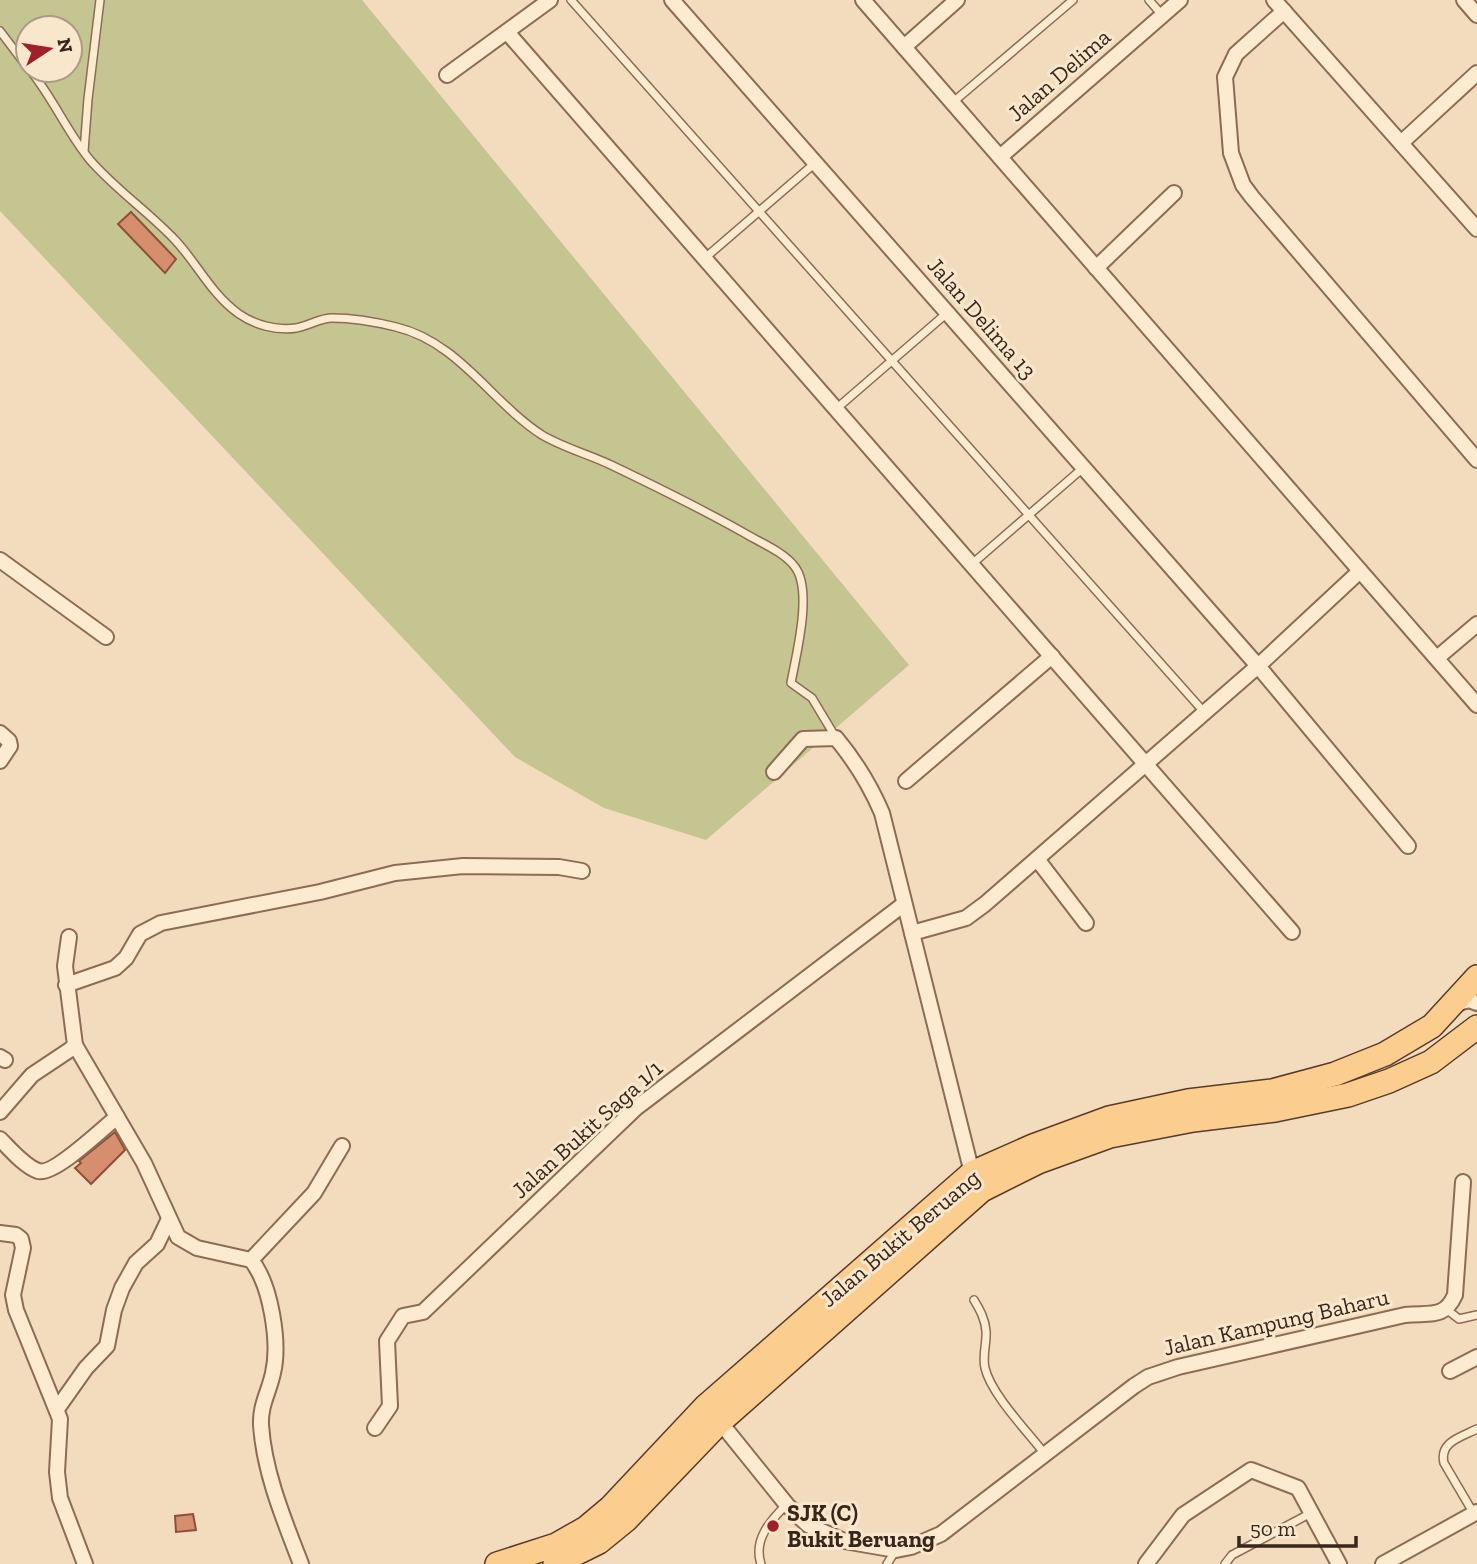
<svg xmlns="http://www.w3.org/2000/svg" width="1477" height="1564" font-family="'Zilla Slab',serif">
<rect width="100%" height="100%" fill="#f2dcbd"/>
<path fill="#c4c590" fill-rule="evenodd" d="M 0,0 L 362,0 L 909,665 L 706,840 L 604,808 L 515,757 L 0,211 ZM 28,28 L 70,28 L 70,70 L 28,70 Z"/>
<g fill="#d58e6e" stroke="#8e5037" stroke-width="2">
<path d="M 131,212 L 176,259 L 165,273 L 118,224 Z"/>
<path d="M 115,1132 L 125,1150 L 91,1184 L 75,1168 L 81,1163 L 79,1161 Z"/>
<path d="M 193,1514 L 196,1530 L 176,1532 L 175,1516 Z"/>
</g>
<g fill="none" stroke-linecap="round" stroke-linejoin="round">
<g stroke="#8c6c54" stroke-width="10">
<g id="service">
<path d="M 571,0 L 1204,712"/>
<path d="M 1149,0 L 1162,15"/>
<path d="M 0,31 L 28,68"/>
<path d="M 30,70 C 53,98 67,132 90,160 C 116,190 149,212 176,241 C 198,265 212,295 239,314 C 255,325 277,331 296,328 C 308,326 320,318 332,318 C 353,318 376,322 396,327 C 459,342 492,403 542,435 C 564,448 588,454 611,465 C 657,487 702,509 746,534 C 761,543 784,552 795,567 C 813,591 796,655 791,683 L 812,698 L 836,738"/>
<path d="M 952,103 L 1073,0"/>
<path d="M 84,151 L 88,99 L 100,0"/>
<path d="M 705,258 L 815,163"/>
<path d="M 836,409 L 947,313"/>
<path d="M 972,564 L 1083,468"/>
<path d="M 974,1300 C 980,1310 985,1319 986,1331 C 987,1343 982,1356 985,1368 C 991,1394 1027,1431 1044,1453"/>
<path d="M 1446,1309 L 1459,1319 L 1477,1315"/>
<path d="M 1474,1514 L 1444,1463 C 1439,1442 1461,1437 1477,1429"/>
<path d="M 761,1564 C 753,1540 770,1521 786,1505"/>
<path d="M 887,1564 L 896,1550"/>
<path d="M 1225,1564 L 1232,1555 L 1311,1513"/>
</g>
</g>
<g stroke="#8c6c54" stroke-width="18">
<g id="minor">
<path d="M 672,0 L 1258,666 L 1408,846"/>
<path d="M 863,0 L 1477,705"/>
<path d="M 1274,0 L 1477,229"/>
<path d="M 1464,0 L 1477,15"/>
<path d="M 1284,11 L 1236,54 L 1225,77 L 1231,153 L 1243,185 L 1252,197 L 1477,460"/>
<path d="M 507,32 L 1292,932"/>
<path d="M 904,47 L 957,0"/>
<path d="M 447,75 L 550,0"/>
<path d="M 1401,143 L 1477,73"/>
<path d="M 1000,157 L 1180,0"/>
<path d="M 1096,268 L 1174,193"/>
<path d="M 0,560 L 106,637"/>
<path d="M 1437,658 L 1477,624"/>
<path d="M 0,733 L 9,741 L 10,746 L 0,761"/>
<path d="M 774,772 L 803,739 L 836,738 C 856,762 870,785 882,813 L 972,1173"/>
<path d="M 906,781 L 1052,656"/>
<path d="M 1037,859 L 1086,923"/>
<path d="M 912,933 L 966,918 L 985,904 L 1258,666 L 1360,571"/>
<path d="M 66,985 L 115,968 L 126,958 L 140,934 L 161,923 L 320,892 L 395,873 L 463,866 L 559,867 L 582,871"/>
<path d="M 1455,1004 L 1469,1000 L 1477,1003"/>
<path d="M 75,1045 L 144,1163 L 178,1237 L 197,1248 L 251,1260 C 271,1284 280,1343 273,1373 C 269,1392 260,1405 261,1425 C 264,1472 284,1520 301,1564"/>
<path d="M 0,1057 L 5,1060"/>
<path d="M 0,1112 L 32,1075 L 71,1049 L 75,1045 L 65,966 L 69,937"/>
<path d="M 0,1139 C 10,1149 24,1166 38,1171 C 54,1176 103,1128 117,1117"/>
<path d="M 0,1233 L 16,1235 L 21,1239 L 23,1248 L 13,1295 L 16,1310 L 60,1419 L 57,1472 L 60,1498 L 85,1564"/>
<path d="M 251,1260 L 314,1193 L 342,1146"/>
<path d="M 1450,1371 L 1477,1357"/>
<path d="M 57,1409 L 86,1368 L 107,1346 L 114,1310 L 122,1288 L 136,1263 L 157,1244 L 169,1219"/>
<path d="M 716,1417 L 787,1505 L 808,1525 L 844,1541 L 896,1550 L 911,1547 L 941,1534 L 1134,1386 L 1148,1377 L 1178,1367 L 1405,1315 C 1428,1312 1444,1320 1455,1295 L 1463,1182"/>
<path d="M 375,1428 L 390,1406 L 387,1341 L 403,1316 L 423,1312 L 636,1108 L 904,904"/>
<path d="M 1146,1564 L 1183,1515 L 1251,1470 L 1298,1488 L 1339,1564"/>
<path d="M 1383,1564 L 1477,1512"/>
</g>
</g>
<g stroke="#593a29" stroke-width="26">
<g id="primary">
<path d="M 497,1564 L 556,1545 L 586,1528 L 611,1507 L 706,1406 L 972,1173 L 1033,1146 L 1109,1118 L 1188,1101 L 1272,1091 L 1335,1074 L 1385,1054 L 1432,1026 L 1477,977"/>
<path d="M 555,1564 L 599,1542 L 626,1520 L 720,1422 L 982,1190 L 1038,1162 L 1110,1136 L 1193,1120 L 1275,1110 L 1348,1095 L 1389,1081 L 1431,1062 L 1477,1027"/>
</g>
</g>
<use href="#service" stroke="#fcead1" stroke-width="7"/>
<use href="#minor" stroke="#fcead1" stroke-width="14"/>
<use href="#primary" stroke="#fbcd8f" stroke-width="23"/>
</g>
<circle fill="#a11e2d" stroke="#f9e7cd" stroke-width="2.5" cx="773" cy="1526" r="7"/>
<g text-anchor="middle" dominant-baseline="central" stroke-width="6" stroke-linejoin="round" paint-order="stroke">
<g font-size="23" fill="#39261a" stroke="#f9e7cd">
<text transform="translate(1059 75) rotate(-41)">Jalan Delima</text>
<text transform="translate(982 318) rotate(49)">Jalan Delima 13</text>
<text transform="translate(587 1129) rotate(-42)">Jalan Bukit Saga 1/1</text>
<text transform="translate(900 1238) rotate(-40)">Jalan Bukit Beruang</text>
<text transform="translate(1276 1322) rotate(-13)">Jalan Kampung Baharu</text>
</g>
<g font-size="23" font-weight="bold" fill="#39261a" stroke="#f9e7cd" text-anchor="start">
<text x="787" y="1513">SJK (C)<tspan x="787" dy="26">Bukit Beruang</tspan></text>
</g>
</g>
<g transform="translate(49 49) rotate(78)"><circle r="33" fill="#f9e7cd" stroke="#ac9a85" stroke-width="2"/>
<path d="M0-5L12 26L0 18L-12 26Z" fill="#a11e2d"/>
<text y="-10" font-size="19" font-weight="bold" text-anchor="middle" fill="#39261a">N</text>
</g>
<path d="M1239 1536v10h117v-10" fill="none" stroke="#39261a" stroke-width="3.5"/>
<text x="1250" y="1536" font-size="21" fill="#39261a" stroke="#f9e7cd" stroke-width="5" paint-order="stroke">50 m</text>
</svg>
